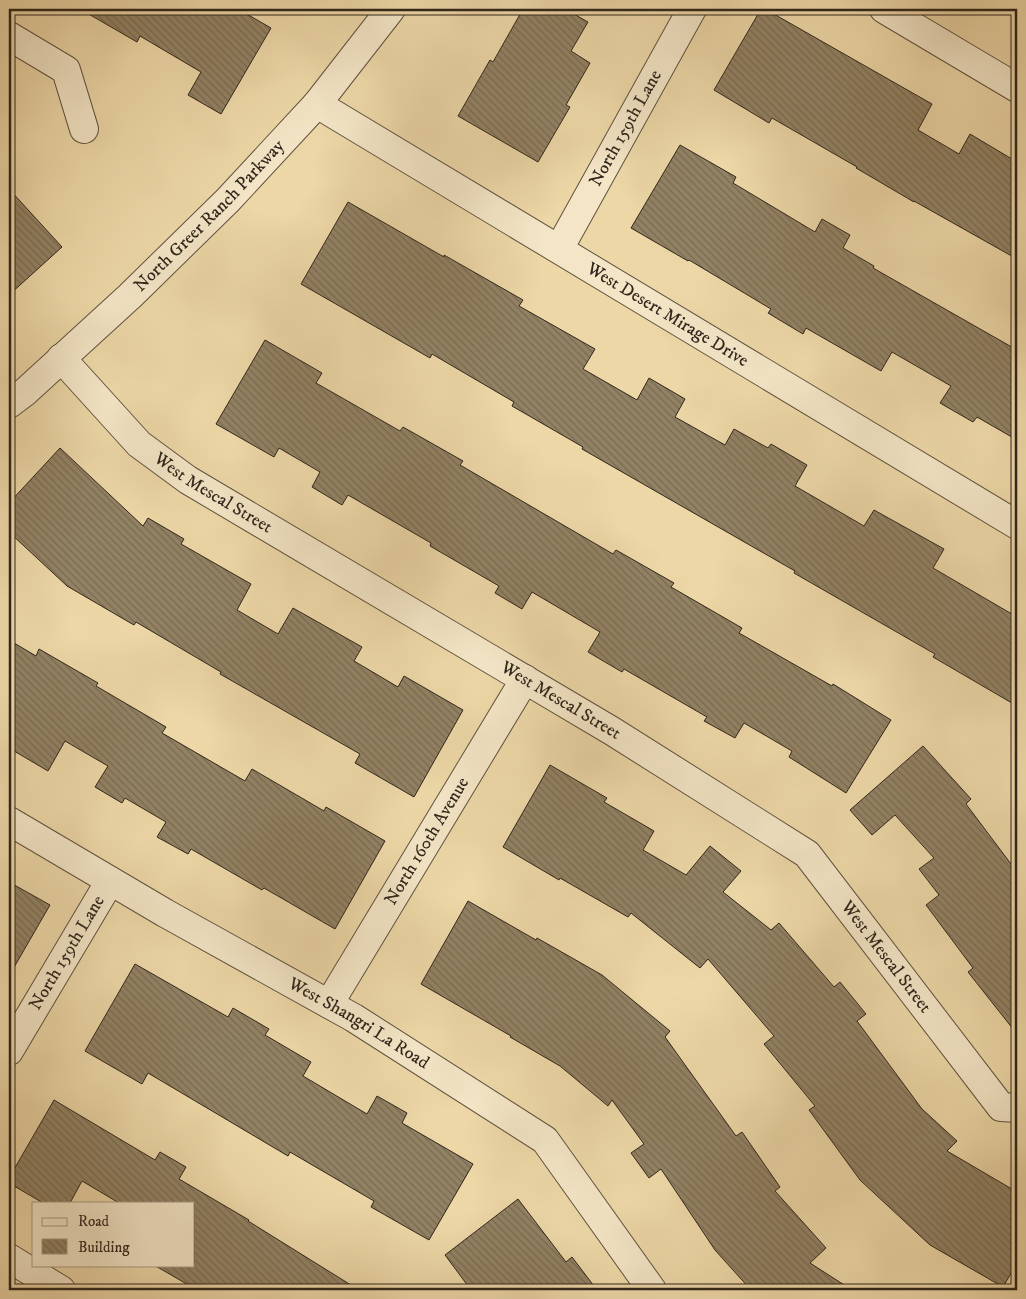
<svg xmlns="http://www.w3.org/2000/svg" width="1026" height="1299" font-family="'IM FELL DW Pica',serif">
<defs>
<pattern id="building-back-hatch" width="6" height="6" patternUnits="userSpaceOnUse" patternTransform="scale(1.25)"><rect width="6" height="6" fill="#928264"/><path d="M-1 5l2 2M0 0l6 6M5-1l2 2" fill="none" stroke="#786a52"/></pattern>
</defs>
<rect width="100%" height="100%" fill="#edd7a7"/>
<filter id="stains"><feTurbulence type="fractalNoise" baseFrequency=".004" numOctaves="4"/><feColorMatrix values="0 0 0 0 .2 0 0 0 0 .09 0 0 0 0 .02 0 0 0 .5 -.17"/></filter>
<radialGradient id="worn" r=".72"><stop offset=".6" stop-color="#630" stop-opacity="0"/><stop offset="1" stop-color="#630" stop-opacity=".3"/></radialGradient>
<g fill="url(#building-back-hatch)" stroke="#30261c">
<path d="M 80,9 L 238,9 L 271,28 L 221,114 L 188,95 L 201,72 L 140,36 L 137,42 Z"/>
<path d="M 523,9 L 565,9 L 588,22 L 571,51 L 590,63 L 566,105 L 570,107 L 538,162 L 458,116 L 490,60 L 493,62 Z"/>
<path d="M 761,9 L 765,9 L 932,104 L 918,130 L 959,154 L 970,134 L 1017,162 L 1017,259 L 914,201 L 914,202 L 856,168 L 857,167 L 772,118 L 769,123 L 714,90 Z"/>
<path d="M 680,145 L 736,177 L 733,183 L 815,232 L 822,219 L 850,235 L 843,248 L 874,266 L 873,268 L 1017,350 L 1017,440 L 977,417 L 973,422 L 940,403 L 951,386 L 892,352 L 881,371 L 806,328 L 803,334 L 768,313 L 771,309 L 689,260 L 688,261 L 631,228 Z"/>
<path d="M 9,189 L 62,247 L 9,295 Z"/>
<path d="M 348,202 L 444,257 L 444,255 L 523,300 L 519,306 L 595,349 L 583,369 L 637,400 L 649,378 L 685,399 L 675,417 L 725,445 L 734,429 L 768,448 L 771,444 L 807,465 L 795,486 L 864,526 L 874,510 L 944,549 L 933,568 L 1017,617 L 1017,706 L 933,657 L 935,654 L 794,573 L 795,571 L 582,449 L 583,447 L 512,406 L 514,402 L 432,354 L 430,358 L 301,284 Z"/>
<path d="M 265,340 L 322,373 L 316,383 L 400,431 L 403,427 L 463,461 L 460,465 L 613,554 L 616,550 L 674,583 L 671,587 L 742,628 L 739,633 L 832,686 L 833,684 L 891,720 L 846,793 L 789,757 L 792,751 L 744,723 L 735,738 L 704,721 L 707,717 L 624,669 L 622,672 L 588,652 L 600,632 L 532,592 L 522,609 L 495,593 L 499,586 L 430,546 L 431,543 L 348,495 L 342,505 L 312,487 L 320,472 L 279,448 L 274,457 L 216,424 Z"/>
<path d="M 60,448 L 143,526 L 148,518 L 184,539 L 181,544 L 251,584 L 237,610 L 278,634 L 293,608 L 362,647 L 354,661 L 398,687 L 404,676 L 463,710 L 414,797 L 355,763 L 360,754 L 220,674 L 221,672 L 136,622 L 134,625 L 67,586 L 9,532 L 9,503 Z"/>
<path d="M 9,640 L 36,656 L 39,649 L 98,683 L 96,686 L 166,727 L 162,733 L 245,781 L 252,769 L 324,811 L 326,807 L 385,841 L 335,929 L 264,888 L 262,890 L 191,849 L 188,854 L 157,837 L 166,822 L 125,798 L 122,803 L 95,787 L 108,766 L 65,741 L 48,771 L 9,748 Z"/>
<path d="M 923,746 L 971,799 L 966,804 L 1017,872 L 1017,1034 L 968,972 L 973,968 L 926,905 L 939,895 L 919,869 L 934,858 L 895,815 L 872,835 L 850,810 Z"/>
<path d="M 550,765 L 607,798 L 604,802 L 654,831 L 643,850 L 686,875 L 710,846 L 741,871 L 723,892 L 771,930 L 779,923 L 834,987 L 840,982 L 866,1014 L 857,1021 L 922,1109 L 957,1141 L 947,1151 L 1017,1192 L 1017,1263 L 1003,1287 L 930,1245 L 860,1180 L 809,1110 L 815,1106 L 764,1044 L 774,1036 L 708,959 L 700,968 L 631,913 L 628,917 L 560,878 L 559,880 L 503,847 Z"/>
<path d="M 9,882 L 50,905 L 9,976 Z"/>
<path d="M 468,901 L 536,940 L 537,938 L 602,975 L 670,1031 L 665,1037 L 736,1136 L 742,1132 L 780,1187 L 775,1191 L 826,1248 L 810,1263 L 852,1290 L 751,1290 L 715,1250 L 661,1169 L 649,1178 L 631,1153 L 644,1144 L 612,1100 L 608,1106 L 560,1066 L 510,1037 L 511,1036 L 421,984 Z"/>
<path d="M 135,964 L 228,1017 L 233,1008 L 269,1029 L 265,1035 L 311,1062 L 303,1076 L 367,1114 L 377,1096 L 407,1113 L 402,1123 L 473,1164 L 429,1240 L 371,1207 L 374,1201 L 290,1152 L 288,1156 L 148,1073 L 142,1084 L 85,1051 Z"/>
<path d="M 54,1100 L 155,1160 L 160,1152 L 186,1167 L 179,1179 L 249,1220 L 248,1221 L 359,1290 L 197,1290 L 154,1265 L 194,1265 L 194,1203 L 119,1203 L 82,1181 L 70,1203 L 43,1203 L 9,1183 L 9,1178 Z"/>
<path d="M 518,1199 L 566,1262 L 572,1257 L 597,1290 L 471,1290 L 445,1255 Z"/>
</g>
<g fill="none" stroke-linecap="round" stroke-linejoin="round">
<g stroke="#5f523f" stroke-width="30">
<g id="minor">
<path d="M 884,9 L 1017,88"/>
<path d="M 9,36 L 66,70 L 84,129"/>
<path id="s1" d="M 317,104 L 1017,525"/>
<path id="s2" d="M 559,249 L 692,9"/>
<path id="s3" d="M 61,358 L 139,444 L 188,480 L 612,731 L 807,854 L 1001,1107 L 1017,1108"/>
<path id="s4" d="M 9,404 L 25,392 L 130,296 L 228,200 L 317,104 L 391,9"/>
<path id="s5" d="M 9,821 L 165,913 L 354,1018 L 545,1140 L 652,1290"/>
<path id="s6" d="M 329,1004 L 525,679"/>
<path id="s7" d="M 9,1051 L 110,881"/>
<path d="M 9,1258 L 61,1290"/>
</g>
</g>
<use href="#minor" stroke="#f3e5c6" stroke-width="28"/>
</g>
<g text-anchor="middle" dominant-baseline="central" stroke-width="4" stroke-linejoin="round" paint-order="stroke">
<g font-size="18" fill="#30261c" stroke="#f3e5c6">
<text stroke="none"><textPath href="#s2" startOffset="138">North 159th Lane</textPath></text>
<text stroke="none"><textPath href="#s4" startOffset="275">North Greer Ranch Parkway</textPath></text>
<text stroke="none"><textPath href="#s1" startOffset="409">West Desert Mirage Drive</textPath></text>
<text stroke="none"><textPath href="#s3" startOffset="205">West Mescal Street</textPath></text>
<text stroke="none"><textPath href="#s3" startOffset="610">West Mescal Street</textPath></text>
<text stroke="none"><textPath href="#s6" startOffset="190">North 160th Avenue</textPath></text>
<text stroke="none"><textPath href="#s7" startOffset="114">North 159th Lane</textPath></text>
<text stroke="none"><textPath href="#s3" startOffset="1030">West Mescal Street</textPath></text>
<text stroke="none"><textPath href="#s5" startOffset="404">West Shangri La Road</textPath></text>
</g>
</g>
<rect width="1026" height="1299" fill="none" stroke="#edd7a7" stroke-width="30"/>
<rect x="10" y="10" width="1006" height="1279" fill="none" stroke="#30261c" stroke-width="2.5"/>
<rect x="15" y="15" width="996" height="1269" fill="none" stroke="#30261c"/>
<rect x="32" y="1202" width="162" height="65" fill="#f3e5c6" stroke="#a59982"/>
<rect x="42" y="1218" width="25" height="8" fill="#f3e5c6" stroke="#a59982"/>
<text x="78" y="1226" font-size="15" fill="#30261c">Road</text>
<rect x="42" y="1239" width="25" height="15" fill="url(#building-back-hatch)" stroke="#a59982"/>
<text x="78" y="1252" font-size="15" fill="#30261c">Building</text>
<rect width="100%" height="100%" filter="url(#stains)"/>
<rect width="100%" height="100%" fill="url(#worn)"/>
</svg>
